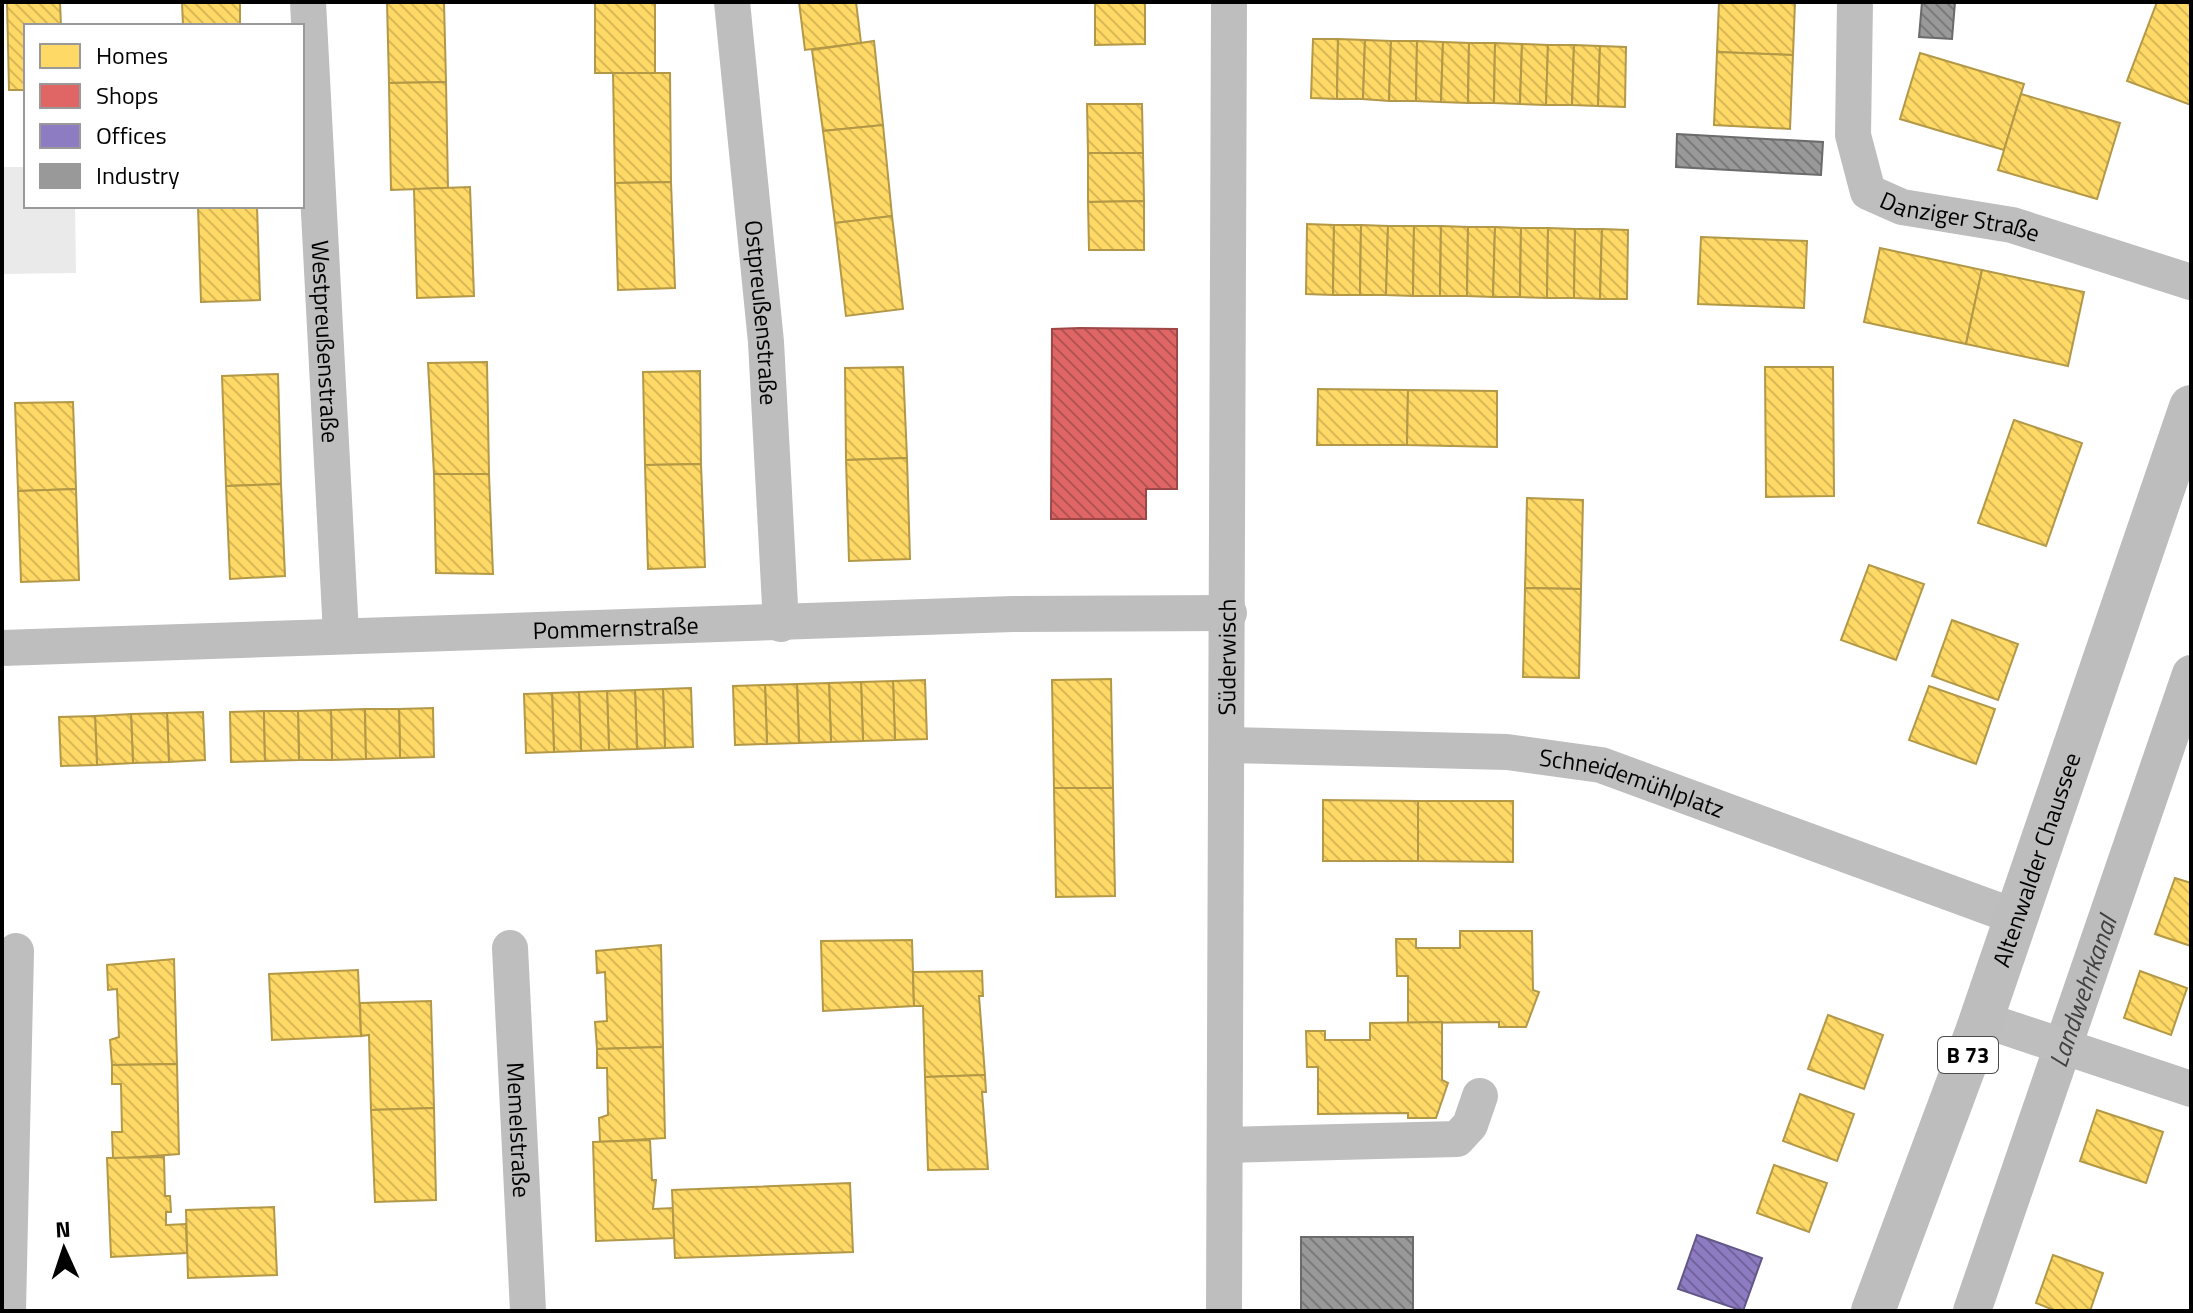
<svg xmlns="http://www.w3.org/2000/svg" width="2193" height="1313" font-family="'Titillium Web',sans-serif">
<defs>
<pattern id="homes-back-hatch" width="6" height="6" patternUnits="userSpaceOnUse" patternTransform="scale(2)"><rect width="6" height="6" fill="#ffd966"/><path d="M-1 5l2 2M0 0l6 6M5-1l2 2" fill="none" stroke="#d9b857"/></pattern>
<pattern id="shops-back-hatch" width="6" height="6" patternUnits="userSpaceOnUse" patternTransform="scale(2)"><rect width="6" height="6" fill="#e06666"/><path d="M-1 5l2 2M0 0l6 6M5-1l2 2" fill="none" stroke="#b35252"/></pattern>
<pattern id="offices-back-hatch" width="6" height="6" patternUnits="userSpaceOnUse" patternTransform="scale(2)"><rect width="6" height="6" fill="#8e7cc3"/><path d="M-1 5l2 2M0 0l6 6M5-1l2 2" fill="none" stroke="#72639c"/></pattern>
<pattern id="industry-back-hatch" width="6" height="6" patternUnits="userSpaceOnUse" patternTransform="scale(2)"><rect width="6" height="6" fill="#999"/><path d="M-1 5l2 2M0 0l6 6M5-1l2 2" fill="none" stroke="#7a7a7a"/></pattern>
</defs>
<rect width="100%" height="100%" fill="#fff"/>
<path fill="#eaeaea" d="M 2,167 L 26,167 L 26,206 L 75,206 L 76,273 L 2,274 Z"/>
<g fill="url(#homes-back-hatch)" stroke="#b29847" stroke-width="2">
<path d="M 7,2 L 60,2 L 61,26 L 26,26 L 26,90 L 9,90 Z"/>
<path d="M 182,2 L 240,2 L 240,26 L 183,26 Z"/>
<path d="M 387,2 L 444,2 L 446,82 L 389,83 Z"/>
<rect x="595" y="2" width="60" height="71"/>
<path d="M 799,2 L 856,2 L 861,43 L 805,50 Z"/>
<path d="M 1095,2 L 1145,2 L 1145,44 L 1095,45 Z"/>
<path d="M 1719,2 L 1795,2 L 1793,55 L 1717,52 Z"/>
<path d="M 2157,2 L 2191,2 L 2191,105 L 2127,81 Z"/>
<path d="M 1313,39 L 1338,39 L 1337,99 L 1311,98 Z"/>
<path d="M 1338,39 L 1365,40 L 1363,99 L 1337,99 Z"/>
<path d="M 1365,40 L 1391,41 L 1389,101 L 1363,99 Z"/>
<path d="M 874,41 L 883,125 L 823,131 L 812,50 Z"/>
<path d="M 1391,41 L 1417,41 L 1416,101 L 1389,101 Z"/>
<path d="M 1417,41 L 1443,42 L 1441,102 L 1416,101 Z"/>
<path d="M 1443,42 L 1469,43 L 1468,103 L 1441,102 Z"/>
<path d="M 1469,43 L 1495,43 L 1494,103 L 1468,103 Z"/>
<path d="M 1495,43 L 1522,44 L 1520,104 L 1494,103 Z"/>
<path d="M 1522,44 L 1548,45 L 1546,105 L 1520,104 Z"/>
<path d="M 1548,45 L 1574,45 L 1572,105 L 1546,105 Z"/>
<path d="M 1574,45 L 1600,46 L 1598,106 L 1572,105 Z"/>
<path d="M 1600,46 L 1626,47 L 1625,107 L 1598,106 Z"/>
<path d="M 1717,52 L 1793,55 L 1790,129 L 1714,125 Z"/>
<path d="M 1920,53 L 2024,84 L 2004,150 L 1900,119 Z"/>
<path d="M 613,73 L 670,73 L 671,182 L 615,183 Z"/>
<path d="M 446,82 L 448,188 L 391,190 L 389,83 Z"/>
<path d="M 2021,94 L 2120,123 L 2097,199 L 1998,170 Z"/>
<path d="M 1087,104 L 1142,104 L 1143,153 L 1088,153 Z"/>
<path d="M 883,125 L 892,216 L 835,223 L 823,131 Z"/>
<path d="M 1088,153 L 1143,153 L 1144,201 L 1088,202 Z"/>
<path d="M 671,182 L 675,288 L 618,290 L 615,183 Z"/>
<path d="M 470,187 L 474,296 L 417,298 L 414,189 Z"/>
<path d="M 1144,201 L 1144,250 L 1089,250 L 1088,202 Z"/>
<path d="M 198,206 L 257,206 L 260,300 L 201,302 Z"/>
<path d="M 892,216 L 903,309 L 846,316 L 835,223 Z"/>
<path d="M 1307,224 L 1334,225 L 1333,295 L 1306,294 Z"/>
<path d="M 1334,225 L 1361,225 L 1360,295 L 1333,295 Z"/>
<path d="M 1361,225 L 1388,226 L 1386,295 L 1360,295 Z"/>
<path d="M 1388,226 L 1414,226 L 1413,296 L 1386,295 Z"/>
<path d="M 1414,226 L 1441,226 L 1440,296 L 1413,296 Z"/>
<path d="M 1441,226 L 1468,227 L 1467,296 L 1440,296 Z"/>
<path d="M 1468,227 L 1495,227 L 1493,297 L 1467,296 Z"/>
<path d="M 1495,227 L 1521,228 L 1520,297 L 1493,297 Z"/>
<path d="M 1521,228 L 1548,228 L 1547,298 L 1520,297 Z"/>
<path d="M 1548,228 L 1575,229 L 1574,298 L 1547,298 Z"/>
<path d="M 1575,229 L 1602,229 L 1600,299 L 1574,298 Z"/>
<path d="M 1602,229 L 1628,230 L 1627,299 L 1600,299 Z"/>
<path d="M 1701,237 L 1807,241 L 1804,308 L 1698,304 Z"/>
<path d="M 1880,248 L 1982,270 L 1966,344 L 1864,322 Z"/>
<path d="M 1982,270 L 2084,292 L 2068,366 L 1966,344 Z"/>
<path d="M 487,362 L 489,474 L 434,474 L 428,363 Z"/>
<path d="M 903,367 L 907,458 L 846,460 L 845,368 Z"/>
<path d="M 1765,367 L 1833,367 L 1834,496 L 1766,497 Z"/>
<path d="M 700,371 L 701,464 L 645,465 L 643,372 Z"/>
<path d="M 278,374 L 281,484 L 226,486 L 222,376 Z"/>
<path d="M 1318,389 L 1408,390 L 1407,445 L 1317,445 Z"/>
<path d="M 1408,390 L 1497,391 L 1497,447 L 1407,445 Z"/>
<path d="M 73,402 L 76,489 L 18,491 L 15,403 Z"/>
<path d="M 2014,420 L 2082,443 L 2046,546 L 1978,523 Z"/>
<path d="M 907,458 L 910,559 L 849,561 L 846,460 Z"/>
<path d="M 701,464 L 705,567 L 648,569 L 645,465 Z"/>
<path d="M 434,474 L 489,474 L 493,574 L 436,573 Z"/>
<path d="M 281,484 L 285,576 L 230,579 L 226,486 Z"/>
<path d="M 76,489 L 79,580 L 21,582 L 18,491 Z"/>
<path d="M 1527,498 L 1583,500 L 1581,589 L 1525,588 Z"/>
<path d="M 1869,565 L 1924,584 L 1896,660 L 1841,640 Z"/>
<path d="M 1525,588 L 1581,589 L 1579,678 L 1523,677 Z"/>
<path d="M 1952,620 L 2018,644 L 1998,700 L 1932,676 Z"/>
<path d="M 1111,679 L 1113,788 L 1054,788 L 1052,680 Z"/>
<path d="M 925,680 L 927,739 L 895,740 L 893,681 Z"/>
<path d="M 893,681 L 895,740 L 863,741 L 861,682 Z"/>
<path d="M 861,682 L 863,741 L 831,742 L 829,683 Z"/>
<path d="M 829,683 L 831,742 L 799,743 L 797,684 Z"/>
<path d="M 797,684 L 799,743 L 767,744 L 765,685 Z"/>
<path d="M 765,685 L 767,744 L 735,745 L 733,686 Z"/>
<path d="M 1929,686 L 1995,709 L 1976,764 L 1909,740 Z"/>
<path d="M 691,688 L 693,747 L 665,748 L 663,689 Z"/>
<path d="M 663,689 L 665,748 L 637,749 L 635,690 Z"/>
<path d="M 635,690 L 637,749 L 609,750 L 607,691 Z"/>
<path d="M 607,691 L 609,750 L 581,751 L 579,692 Z"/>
<path d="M 579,692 L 581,751 L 554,752 L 552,693 Z"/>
<path d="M 552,693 L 554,752 L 526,753 L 524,694 Z"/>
<path d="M 433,708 L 434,757 L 400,758 L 399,709 Z"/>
<path d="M 365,709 L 366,759 L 332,760 L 331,710 Z"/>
<path d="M 365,709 L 399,709 L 400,758 L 366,759 Z"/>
<path d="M 331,710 L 332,760 L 299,760 L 298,711 Z"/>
<path d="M 264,711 L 265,761 L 231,762 L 230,712 Z"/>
<path d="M 264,711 L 298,711 L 299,760 L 265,761 Z"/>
<path d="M 203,712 L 205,760 L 169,762 L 167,713 Z"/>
<path d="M 167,713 L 169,762 L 133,763 L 131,714 Z"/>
<path d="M 131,714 L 133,763 L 97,765 L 95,716 Z"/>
<path d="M 95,716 L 97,765 L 61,766 L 59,717 Z"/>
<path d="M 1054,788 L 1113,788 L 1115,896 L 1056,897 Z"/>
<path d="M 1323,800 L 1418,801 L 1418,861 L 1323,861 Z"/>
<path d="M 1418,801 L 1513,801 L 1513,862 L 1418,861 Z"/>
<path d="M 2175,878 L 2191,883 L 2191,946 L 2155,934 Z"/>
<path d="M 1460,931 L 1532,931 L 1533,990 L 1539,992 L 1526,1027 L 1499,1027 L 1499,1022 L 1408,1023 L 1408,976 L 1397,976 L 1396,939 L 1416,939 L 1416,948 L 1460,948 Z"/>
<path d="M 912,940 L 914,1006 L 823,1011 L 821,941 Z"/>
<path d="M 661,945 L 663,1047 L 597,1049 L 595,1022 L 607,1021 L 605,972 L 597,973 L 596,951 Z"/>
<path d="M 174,959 L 177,1064 L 112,1065 L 110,1040 L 119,1037 L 117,989 L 108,990 L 107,965 Z"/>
<path d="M 358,970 L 361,1036 L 272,1040 L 269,974 Z"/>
<path d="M 982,971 L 983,996 L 979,996 L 985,1075 L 925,1077 L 923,1006 L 914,1006 L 913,972 Z"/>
<path d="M 2140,971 L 2187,988 L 2171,1035 L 2124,1018 Z"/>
<path d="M 431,1001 L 434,1108 L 371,1110 L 369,1035 L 361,1036 L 360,1003 Z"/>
<path d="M 1828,1015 L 1883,1035 L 1864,1089 L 1808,1069 Z"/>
<path d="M 1442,1022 L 1442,1080 L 1448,1083 L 1436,1118 L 1408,1118 L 1408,1113 L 1318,1114 L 1318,1067 L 1307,1067 L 1306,1031 L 1325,1031 L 1325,1040 L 1370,1040 L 1370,1023 Z"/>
<path d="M 663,1047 L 665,1138 L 600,1142 L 599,1118 L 608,1115 L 607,1068 L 597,1068 L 597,1049 Z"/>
<path d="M 177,1064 L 179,1154 L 113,1159 L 112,1132 L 122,1132 L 121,1084 L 112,1084 L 112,1065 Z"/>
<path d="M 985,1075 L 986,1092 L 982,1092 L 988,1169 L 928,1170 L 925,1077 Z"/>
<path d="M 1800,1094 L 1854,1114 L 1837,1161 L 1783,1141 Z"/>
<path d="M 434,1108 L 436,1200 L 375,1202 L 371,1110 Z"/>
<path d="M 2097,1110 L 2163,1132 L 2146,1183 L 2080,1161 Z"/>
<path d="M 650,1140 L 652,1180 L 656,1180 L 653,1209 L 673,1208 L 674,1238 L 596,1241 L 593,1142 Z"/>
<path d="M 164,1157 L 165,1196 L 170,1196 L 171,1212 L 166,1212 L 166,1225 L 186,1224 L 187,1253 L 111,1257 L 107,1158 Z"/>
<path d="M 1774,1165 L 1827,1183 L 1809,1232 L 1757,1213 Z"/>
<path d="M 850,1183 L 853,1252 L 675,1258 L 672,1190 Z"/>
<path d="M 274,1207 L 277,1275 L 188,1278 L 186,1210 Z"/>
<path d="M 2053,1255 L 2103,1273 L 2090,1311 L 2056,1311 L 2036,1303 Z"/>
</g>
<path fill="url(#shops-back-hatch)" stroke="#9d4747" stroke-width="2" d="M 1080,328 L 1177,329 L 1177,489 L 1146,489 L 1146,519 L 1051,519 L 1052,329 Z"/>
<path fill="url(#offices-back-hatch)" stroke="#635788" stroke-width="2" d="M 1697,1235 L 1762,1258 L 1743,1311 L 1678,1289 Z"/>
<g fill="url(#industry-back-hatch)" stroke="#6b6b6b" stroke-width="2">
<path d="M 1922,2 L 1955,2 L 1952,39 L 1919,37 Z"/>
<path d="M 1677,134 L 1823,142 L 1821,175 L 1676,167 Z"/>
<rect x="1301" y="1237" width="112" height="74"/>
</g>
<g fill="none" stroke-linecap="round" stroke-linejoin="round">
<path stroke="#bcbcbc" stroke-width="38" id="s1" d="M 1972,1311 L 2191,674"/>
<g stroke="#bebebe" stroke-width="36">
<path id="s2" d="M 308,2 L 341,634"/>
<path id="s3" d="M 732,2 L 766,342 L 781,624"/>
<path id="s4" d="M 1855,2 L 1853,135 L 1868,192 L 1902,207 L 2012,225 L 2191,282"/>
<path id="s5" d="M 2,648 L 1013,614 L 1229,613"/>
<path id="s6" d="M 1228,745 L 1507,752 L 1601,765 L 2016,917"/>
<path id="s7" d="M 510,948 L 528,1311"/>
<path d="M 1981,1019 L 2191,1089"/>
<path d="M 1225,1145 L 1457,1139 L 1470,1125 L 1480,1096"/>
<path d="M 8,1311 L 16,951"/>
<path id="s8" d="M 1224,1311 L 1229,2"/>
</g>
<path stroke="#bdbdbd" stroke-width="44" id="s9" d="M 1873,1311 L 1977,1032 L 2191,407"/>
</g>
<g text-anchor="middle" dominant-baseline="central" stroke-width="8" stroke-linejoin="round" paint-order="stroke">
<rect fill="#fff" stroke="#4c4c4c" stroke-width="2" x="1938" y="1037" width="60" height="36" rx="6"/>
<g font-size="22" font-weight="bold" fill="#000">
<text x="1968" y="1055">B 73</text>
</g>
<g font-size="24" fill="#000" stroke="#fff">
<text stroke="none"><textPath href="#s4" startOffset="288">Danziger Straße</textPath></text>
<text stroke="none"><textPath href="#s3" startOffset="312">Ostpreußenstraße</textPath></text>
<text stroke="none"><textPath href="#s2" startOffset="340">Westpreußenstraße</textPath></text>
<text stroke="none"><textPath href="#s5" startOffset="614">Pommernstraße</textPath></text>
<text stroke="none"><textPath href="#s8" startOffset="654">Süderwisch</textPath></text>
<text stroke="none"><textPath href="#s6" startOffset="408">Schneidemühlplatz</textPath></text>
<text stroke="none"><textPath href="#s9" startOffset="480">Altenwalder Chaussee</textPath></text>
<text stroke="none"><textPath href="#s7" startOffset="182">Memelstraße</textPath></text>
</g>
<g font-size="26" font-style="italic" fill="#404040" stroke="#fff">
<text stroke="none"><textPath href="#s1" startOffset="338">Landwehrkanal</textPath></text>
</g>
</g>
<rect width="2193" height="1313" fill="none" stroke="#000000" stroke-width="8"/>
<rect x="24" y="24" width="280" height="184" fill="#ffffff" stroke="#999999" stroke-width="2"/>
<rect x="40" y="44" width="40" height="24" fill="#ffd966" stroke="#999999" stroke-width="2"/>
<text x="96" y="64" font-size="24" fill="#000000">Homes</text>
<rect x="40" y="84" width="40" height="24" fill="#e06666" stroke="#999999" stroke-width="2"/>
<text x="96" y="104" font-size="24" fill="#000000">Shops</text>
<rect x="40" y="124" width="40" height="24" fill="#8e7cc3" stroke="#999999" stroke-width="2"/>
<text x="96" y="144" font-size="24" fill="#000000">Offices</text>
<rect x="40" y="164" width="40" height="24" fill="#999999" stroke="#999999" stroke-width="2"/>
<text x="96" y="184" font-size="24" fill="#000000">Industry</text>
<g transform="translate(64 1249) rotate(357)" stroke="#ffffff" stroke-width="6" paint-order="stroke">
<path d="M0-6L14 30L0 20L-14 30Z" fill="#000000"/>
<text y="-12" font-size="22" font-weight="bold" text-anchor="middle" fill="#000000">N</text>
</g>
</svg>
